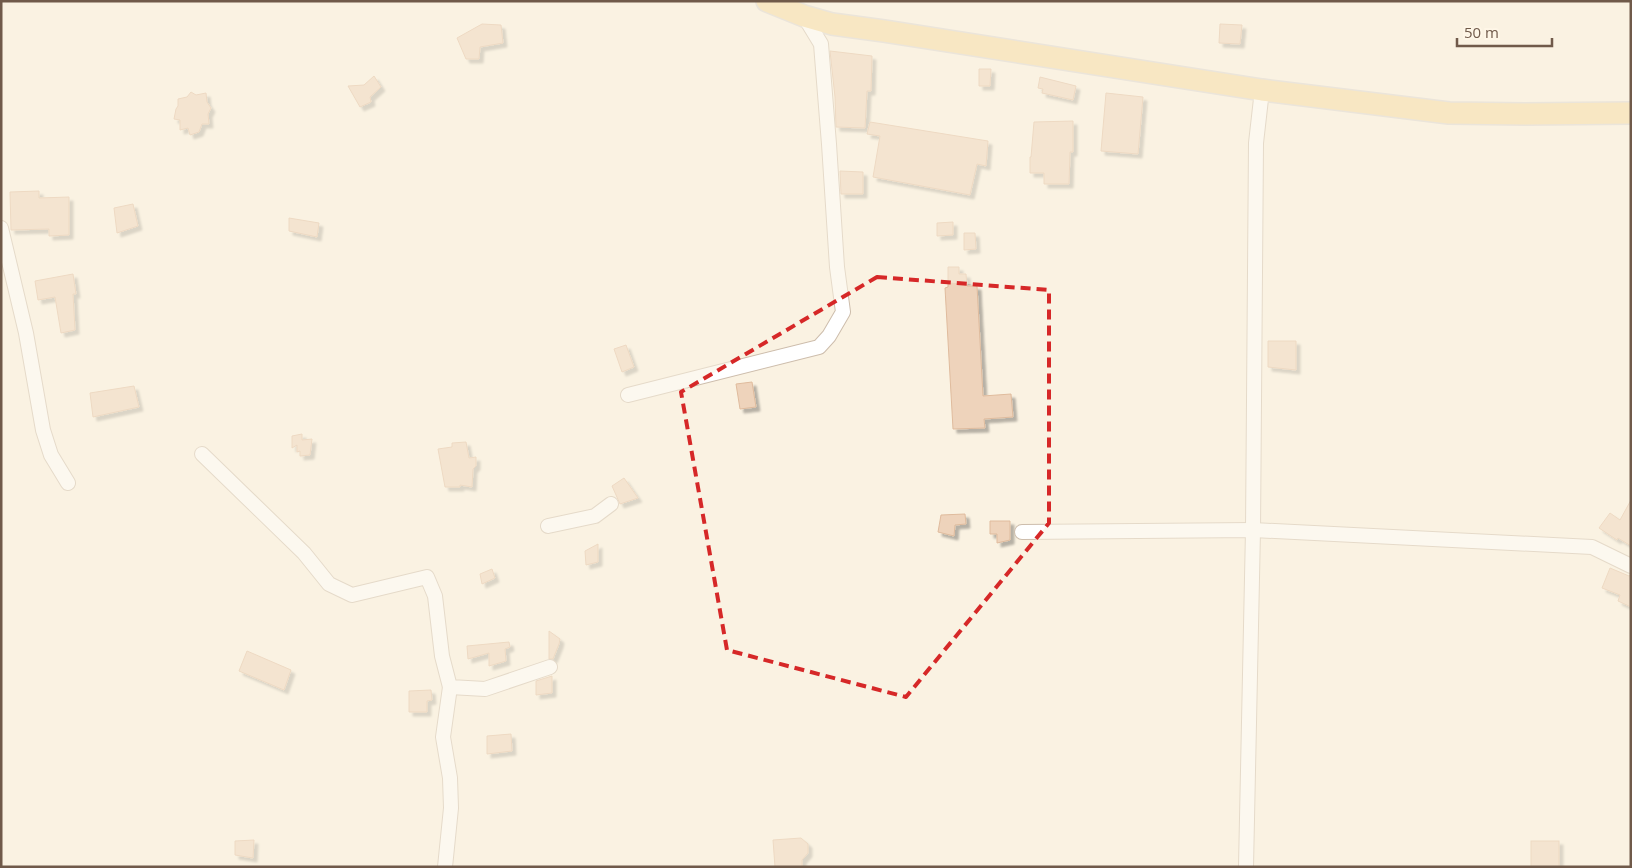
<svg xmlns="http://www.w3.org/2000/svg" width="1632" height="868" font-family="'Open Sans',sans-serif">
<defs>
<filter id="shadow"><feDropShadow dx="4" dy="4" stdDeviation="1" flood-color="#0004"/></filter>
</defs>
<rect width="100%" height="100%" fill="#faf2e2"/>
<g fill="#eed3bb" stroke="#dfbb9d" filter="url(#shadow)">
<path d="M 482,24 L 501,25 L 503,43 L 480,47 L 479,59 L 466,59 L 457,38 Z"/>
<path d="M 1220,24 L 1242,25 L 1240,44 L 1219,43 Z"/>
<path d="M 830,51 L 872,56 L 871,91 L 867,91 L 865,128 L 836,127 L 835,97 Z"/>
<path d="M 979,69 L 991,69 L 990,86 L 979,86 Z"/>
<path d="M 374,76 L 381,87 L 370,97 L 371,102 L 360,107 L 348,86 L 364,85 Z"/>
<path d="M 1040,77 L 1076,86 L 1073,100 L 1042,93 L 1043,89 L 1038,88 Z"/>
<path d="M 191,92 L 196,95 L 206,93 L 207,102 L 211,108 L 208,114 L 209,124 L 202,124 L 199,132 L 190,135 L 188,128 L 180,130 L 180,120 L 174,119 L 176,109 L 178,106 L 178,99 L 187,97 Z"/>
<path d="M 1106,93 L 1143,97 L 1138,154 L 1101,151 Z"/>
<path d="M 1073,121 L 1073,152 L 1070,152 L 1069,184 L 1044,184 L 1044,173 L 1030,173 L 1030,157 L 1031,157 L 1034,122 Z"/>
<path d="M 870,122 L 988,141 L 986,166 L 977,164 L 970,195 L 873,177 L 880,136 L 867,134 Z"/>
<path d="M 840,171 L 863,172 L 863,194 L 841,194 Z"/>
<path d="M 39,191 L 39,198 L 69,197 L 69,235 L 49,236 L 49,229 L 11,230 L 10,192 Z"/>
<path d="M 133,204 L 138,226 L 117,233 L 114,208 Z"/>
<path d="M 289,218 L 319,223 L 317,237 L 289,231 Z"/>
<path d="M 953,222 L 953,235 L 937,236 L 937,223 Z"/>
<path d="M 964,233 L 975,233 L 976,249 L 964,250 Z"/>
<path d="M 948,267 L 959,267 L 959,274 L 966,274 L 967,286 L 977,286 L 983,396 L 1011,394 L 1013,417 L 984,419 L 985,428 L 953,429 L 945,288 L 948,287 Z"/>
<path d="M 73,274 L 76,294 L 73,294 L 75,330 L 61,333 L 55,297 L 38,300 L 35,281 Z"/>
<path d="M 1268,341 L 1296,341 L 1296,370 L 1268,367 Z"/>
<path d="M 626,345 L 634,367 L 622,372 L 614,349 Z"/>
<path d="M 752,382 L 756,407 L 740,409 L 736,384 Z"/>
<path d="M 134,386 L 139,407 L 93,417 L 90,393 Z"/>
<path d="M 302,434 L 302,440 L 312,439 L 310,455 L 300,456 L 300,451 L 297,452 L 297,445 L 292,448 L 292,436 Z"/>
<path d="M 466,442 L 469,458 L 476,457 L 476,466 L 473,469 L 472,487 L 460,485 L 460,487 L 445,487 L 438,449 L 452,447 L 452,443 Z"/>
<path d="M 624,478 L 638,498 L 620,504 L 612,486 Z"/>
<path d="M 1631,500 L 1631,546 L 1618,538 L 1617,540 L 1599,528 L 1610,513 L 1620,520 Z"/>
<path d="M 965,514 L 966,524 L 955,525 L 954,536 L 938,532 L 941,515 Z"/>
<path d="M 990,521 L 1010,521 L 1010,540 L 997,543 L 997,534 L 990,534 Z"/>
<path d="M 598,544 L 598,562 L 586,565 L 585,551 Z"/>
<path d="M 1610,568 L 1629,576 L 1631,575 L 1631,607 L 1618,601 L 1620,595 L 1602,588 Z"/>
<path d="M 492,569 L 495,578 L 482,584 L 480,574 Z"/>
<path d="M 549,631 L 560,639 L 559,644 L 553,659 L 549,659 Z"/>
<path d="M 509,642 L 510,647 L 505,649 L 506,661 L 489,666 L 489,653 L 468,659 L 467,646 Z"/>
<path d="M 247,651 L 291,670 L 284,690 L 239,671 Z"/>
<path d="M 552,676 L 552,693 L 536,695 L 536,681 Z"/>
<path d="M 431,690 L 432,700 L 427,701 L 427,712 L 409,712 L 409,691 Z"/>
<path d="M 511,734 L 512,751 L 487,754 L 487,736 Z"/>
<path d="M 801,838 L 808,844 L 808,853 L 802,860 L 802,867 L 775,867 L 773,840 Z"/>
<path d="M 254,840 L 253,858 L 235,855 L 235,841 Z"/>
<rect x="1531" y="841" width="28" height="26"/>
</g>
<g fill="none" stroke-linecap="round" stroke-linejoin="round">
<g stroke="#cdbdac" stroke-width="16">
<g id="minor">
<path d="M 1,228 L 26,333 L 43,430 L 51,455 L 68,483"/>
<path d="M 628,395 L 819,347 L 829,336 L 843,312 L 837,267 L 829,144 L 821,44 L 804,16"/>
<path d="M 202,454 L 304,553 L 329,584 L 352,595 L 427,577 L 435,596 L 442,656 L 450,687 L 485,689 L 550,667"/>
<path d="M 548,526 L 595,516 L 611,504"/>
<path d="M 1022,532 L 1253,530 L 1592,547 L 1631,566"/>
<path d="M 445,867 L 451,808 L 450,778 L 443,737 L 450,687"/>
<path d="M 1246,867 L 1253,530 L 1256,143 L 1262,90"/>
</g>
</g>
<g stroke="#dad4d0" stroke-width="24">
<path id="primary" d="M 767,1 L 804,16 L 832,24 L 884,31 L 1262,90 L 1449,113 L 1525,114 L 1631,113"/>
</g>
<use href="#minor" stroke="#fff" stroke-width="14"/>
<use href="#primary" stroke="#f5da9e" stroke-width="21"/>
</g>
<path d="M0 0H1632V868H0ZM 877,277 L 1049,290 L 1049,523 L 906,697 L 727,650 L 681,392 Z" fill="#faf2e2" fill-opacity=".55" fill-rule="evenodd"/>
<path fill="none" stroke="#d62828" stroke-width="4" stroke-dasharray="10 6" stroke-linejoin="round" d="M 877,277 L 1049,290 L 1049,523 L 906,697 L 727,650 L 681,392 Z"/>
<rect width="1632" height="868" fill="none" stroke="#705a4a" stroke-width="5"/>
<path d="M1457 38v8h95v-8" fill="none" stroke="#705a4a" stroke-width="2.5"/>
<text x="1464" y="38" font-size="15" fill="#705a4a" stroke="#fef6e7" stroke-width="4" paint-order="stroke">50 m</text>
</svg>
